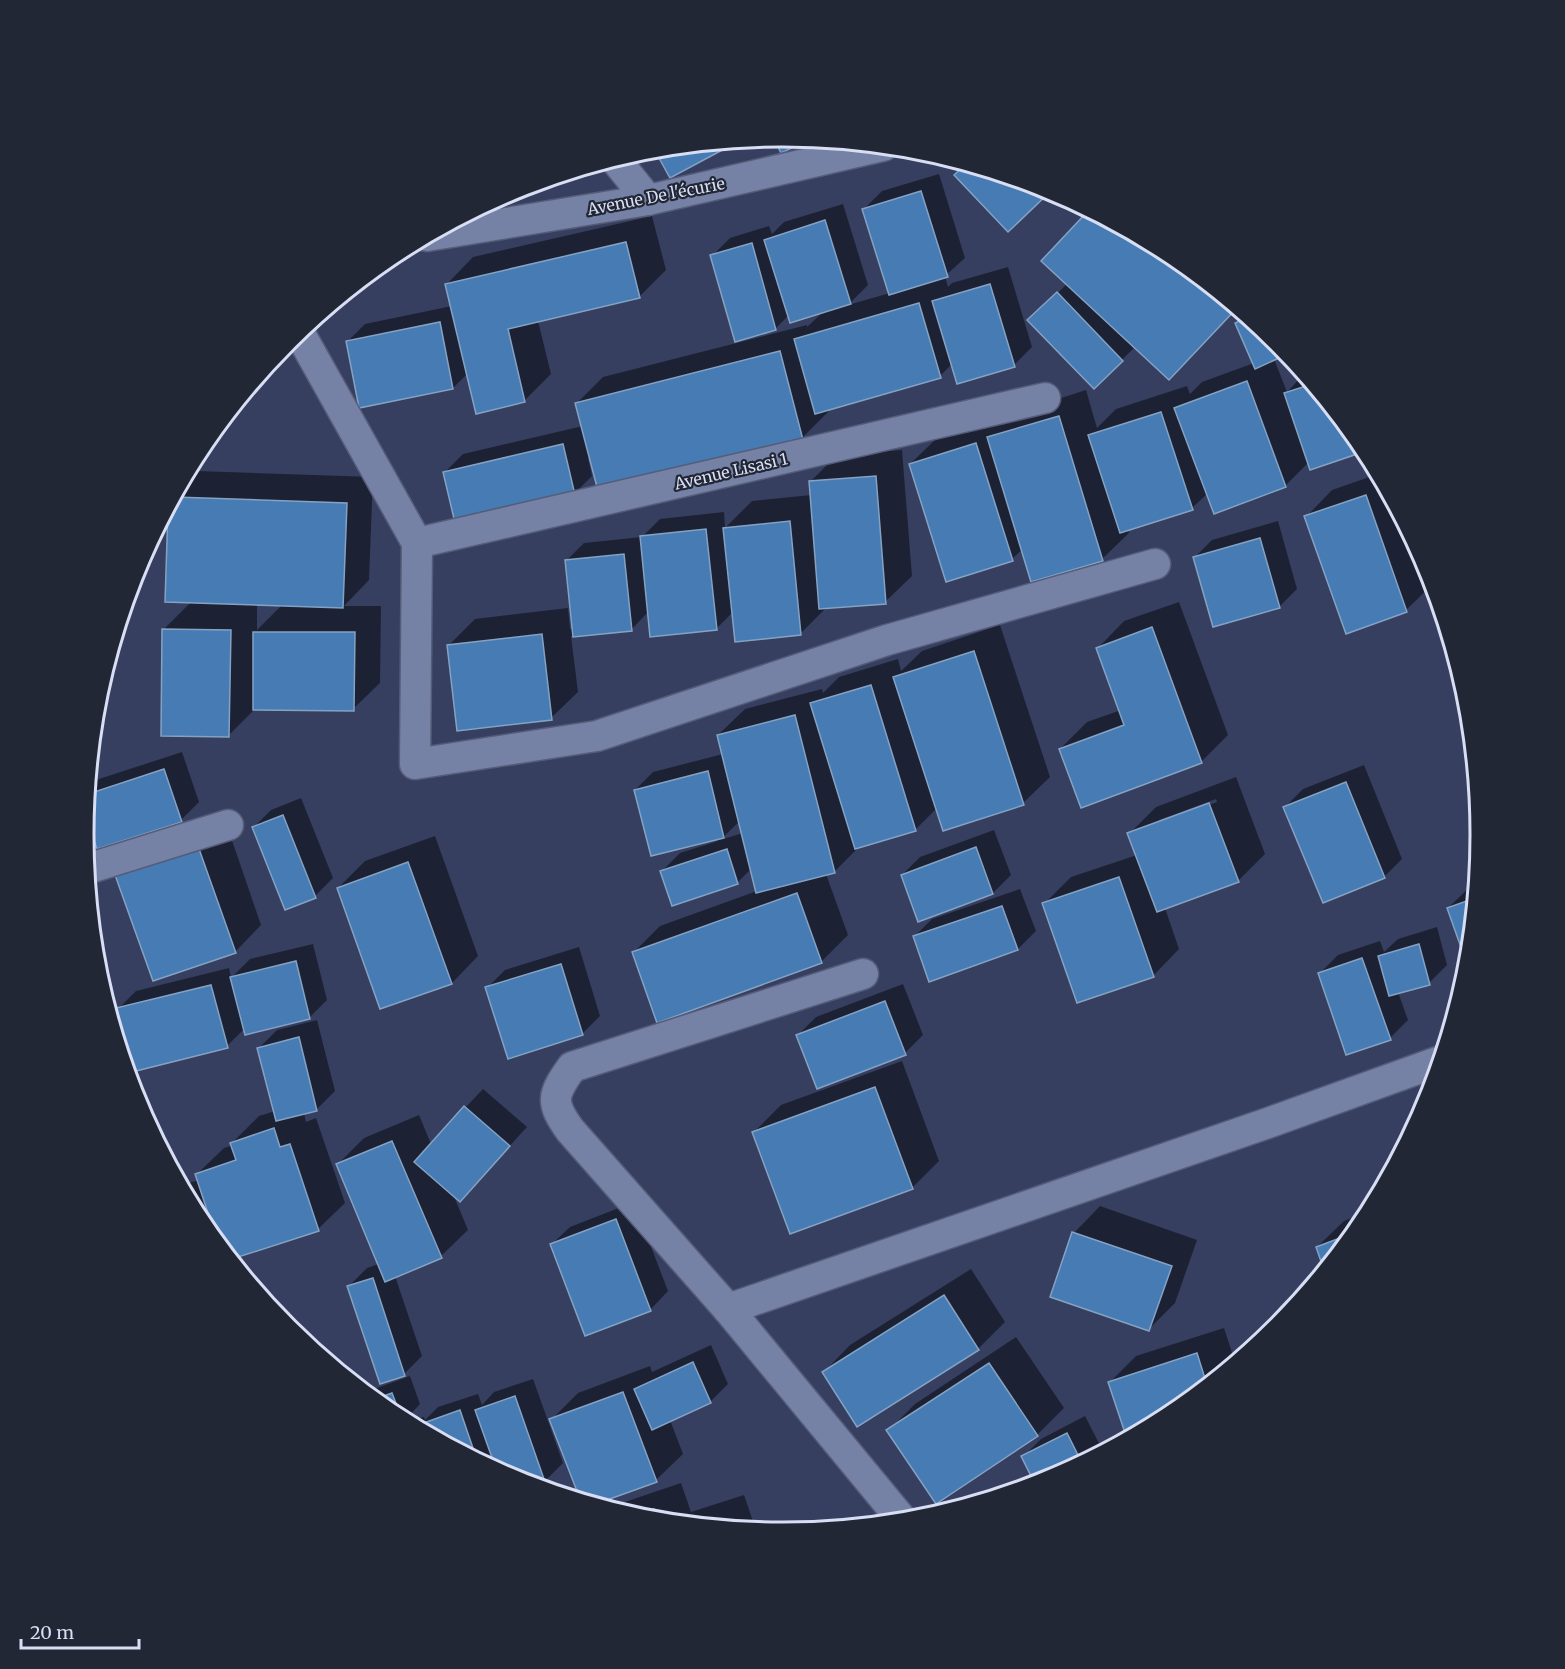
<svg xmlns="http://www.w3.org/2000/svg" width="1565" height="1669" font-family="Merriweather,serif">
<rect width="100%" height="100%" fill="#363f60"/>
<g fill="#0007" fill-rule="evenodd">
<path d="M 939,174 L 965,258 L 945,276 L 948,287 L 952,283 L 1008,267 L 1032,347 L 1014,365 L 952,364 L 940,376 L 828,408 L 829,411 L 802,438 L 588,458 L 592,476 L 574,494 L 445,472 L 463,454 L 583,426 L 577,403 L 603,377 L 807,325 L 807,327 L 824,311 L 789,315 L 776,328 L 712,256 L 730,238 L 769,226 L 772,234 L 784,222 L 843,204 L 868,285 L 848,305 L 890,293 L 864,209 L 882,191 Z"/>
<path d="M 1091,211 L 1171,254 L 1237,308 L 1169,378 L 1135,347 L 1094,387 L 1047,303 L 1067,284 Z"/>
<path d="M 652,216 L 666,270 L 639,297 L 538,321 L 551,374 L 524,401 L 468,373 L 453,388 L 347,342 L 365,324 L 452,306 L 447,284 L 473,257 Z"/>
<path d="M 1245,315 L 1277,341 L 1274,359 L 1287,392 L 1304,374 L 1365,450 L 1309,462 L 1285,486 L 1208,493 L 1192,508 L 1128,529 L 1129,533 L 1102,559 L 1023,549 L 1012,559 L 910,464 L 937,438 L 1086,390 L 1097,428 L 1116,409 L 1187,386 L 1190,394 L 1202,382 L 1254,363 L 1237,323 Z"/>
<path d="M 902,450 L 912,576 L 885,602 L 827,607 L 801,633 L 734,611 L 716,629 L 649,611 L 631,630 L 571,636 L 578,692 L 551,718 L 448,646 L 475,619 L 568,608 L 570,629 L 573,629 L 566,561 L 584,543 L 642,537 L 660,519 L 724,512 L 725,528 L 752,501 L 811,495 L 810,482 L 837,455 Z"/>
<path d="M 197,471 L 373,477 L 369,580 L 344,606 L 381,606 L 380,683 L 353,709 L 255,709 L 229,735 L 163,630 L 191,602 L 166,601 L 169,507 L 179,488 ZM 257,604 L 282,605 L 257,630 Z"/>
<path d="M 1378,474 L 1426,564 L 1433,584 L 1406,610 L 1306,517 L 1332,490 Z"/>
<path d="M 1278,521 L 1297,589 L 1279,607 L 1195,557 L 1212,540 Z"/>
<path d="M 1179,602 L 1228,735 L 1201,762 L 1060,749 L 1087,722 L 1121,710 L 1098,648 L 1124,621 Z"/>
<path d="M 1000,625 L 1050,777 L 1023,803 L 937,808 L 915,830 L 859,847 L 834,872 L 826,874 L 848,935 L 821,962 L 633,953 L 660,926 L 757,891 L 751,869 L 737,883 L 662,871 L 680,853 L 718,841 L 717,838 L 635,790 L 653,772 L 723,754 L 718,735 L 745,709 L 822,689 L 823,693 L 839,677 L 898,659 L 901,671 L 922,651 ZM 740,821 L 743,833 L 720,840 Z"/>
<path d="M 182,752 L 199,802 L 181,820 L 98,847 L 86,812 L 88,790 L 99,779 Z"/>
<path d="M 1364,765 L 1402,859 L 1384,877 L 1285,807 L 1303,789 Z"/>
<path d="M 1236,777 L 1265,854 L 1238,881 L 1165,908 L 1179,949 L 1153,976 L 1044,904 L 1071,877 L 1137,855 L 1129,834 L 1156,807 ZM 1216,799 L 1217,802 L 1159,823 L 1159,820 Z"/>
<path d="M 301,798 L 333,878 L 315,896 L 253,828 L 271,810 Z"/>
<path d="M 225,820 L 261,925 L 235,952 L 143,848 Z"/>
<path d="M 994,830 L 1011,875 L 993,893 L 902,875 L 920,857 Z"/>
<path d="M 435,836 L 478,956 L 452,983 L 381,1008 L 338,888 L 365,861 Z"/>
<path d="M 1476,881 L 1468,964 L 1448,908 Z"/>
<path d="M 1020,889 L 1036,931 L 1018,949 L 914,937 L 932,919 Z"/>
<path d="M 1437,927 L 1447,965 L 1429,983 L 1398,992 L 1408,1020 L 1390,1038 L 1320,973 L 1338,955 L 1380,941 L 1384,952 L 1398,939 Z"/>
<path d="M 313,944 L 327,1000 L 309,1018 L 245,1028 L 227,1046 L 118,1009 L 136,991 L 229,968 L 231,978 L 250,959 Z"/>
<path d="M 579,947 L 600,1016 L 582,1034 L 487,988 L 505,970 Z"/>
<path d="M 903,984 L 923,1035 L 905,1053 L 798,1035 L 816,1017 Z"/>
<path d="M 317,1020 L 335,1091 L 317,1109 L 304,1113 L 306,1122 L 316,1118 L 345,1203 L 318,1229 L 231,1258 L 202,1222 L 182,1185 L 199,1180 L 197,1174 L 224,1148 L 233,1145 L 232,1143 L 259,1116 L 275,1111 L 259,1048 L 277,1030 Z"/>
<path d="M 902,1061 L 939,1161 L 912,1188 L 754,1132 L 781,1105 Z"/>
<path d="M 483,1089 L 527,1127 L 460,1200 L 453,1194 L 468,1230 L 441,1256 L 395,1276 L 422,1356 L 404,1374 L 349,1286 L 367,1268 L 379,1264 L 337,1165 L 364,1138 L 419,1115 L 431,1144 Z"/>
<path d="M 634,1202 L 668,1291 L 651,1309 L 586,1334 L 552,1244 L 570,1227 Z"/>
<path d="M 1100,1206 L 1197,1240 L 1175,1303 L 1148,1330 L 1074,1233 Z"/>
<path d="M 1369,1211 L 1363,1223 L 1326,1269 L 1317,1247 L 1344,1221 Z"/>
<path d="M 971,1269 L 1005,1322 L 978,1349 L 858,1425 L 824,1372 L 850,1345 Z"/>
<path d="M 1224,1328 L 1235,1362 L 1170,1415 L 1128,1438 L 1110,1382 L 1136,1356 Z"/>
<path d="M 1016,1337 L 1064,1408 L 1037,1435 L 888,1431 L 915,1404 Z"/>
<path d="M 711,1345 L 728,1384 L 710,1402 L 670,1420 L 683,1454 L 656,1480 L 594,1504 L 581,1500 L 551,1420 L 578,1393 L 650,1366 L 652,1372 Z"/>
<path d="M 410,1376 L 420,1404 L 404,1421 L 394,1415 L 366,1392 Z"/>
<path d="M 533,1379 L 563,1463 L 545,1481 L 533,1485 L 515,1480 L 405,1421 L 424,1417 L 425,1420 L 438,1407 L 478,1394 L 482,1405 L 494,1392 Z"/>
<path d="M 1085,1416 L 1103,1451 L 1049,1480 L 1036,1484 L 1023,1457 L 1041,1439 Z"/>
<path d="M 681,1483 L 691,1512 L 744,1495 L 756,1530 L 646,1520 L 610,1509 L 613,1506 Z"/>
</g>
<g fill="#467bb4" stroke="#85a2c3" stroke-width="1.5">
<path d="M 783,136 L 811,139 L 781,153 L 773,137 Z"/>
<path d="M 741,140 L 670,178 L 654,149 Z"/>
<path d="M 966,164 L 1050,189 L 1052,190 L 1008,232 L 954,175 Z"/>
<path d="M 523,187 L 508,201 L 503,196 L 516,189 Z"/>
<path d="M 921,191 L 948,277 L 889,295 L 862,209 Z"/>
<path d="M 1089,210 L 1171,254 L 1237,308 L 1169,380 L 1041,261 Z"/>
<path d="M 825,220 L 851,304 L 790,323 L 764,240 Z"/>
<path d="M 626,242 L 640,298 L 508,329 L 525,402 L 476,414 L 445,284 Z"/>
<path d="M 752,243 L 776,330 L 735,342 L 710,255 Z"/>
<path d="M 990,284 L 1015,367 L 957,384 L 932,301 Z"/>
<path d="M 1057,292 L 1123,361 L 1094,389 L 1027,320 Z"/>
<path d="M 919,303 L 941,378 L 815,414 L 794,339 Z"/>
<path d="M 1248,317 L 1277,341 L 1288,354 L 1255,369 L 1235,323 Z"/>
<path d="M 440,322 L 453,389 L 359,408 L 346,341 Z"/>
<path d="M 780,351 L 803,440 L 598,491 L 575,403 Z"/>
<path d="M 1247,381 L 1286,487 L 1214,514 L 1174,408 Z"/>
<path d="M 1312,384 L 1363,447 L 1366,451 L 1310,470 L 1284,393 Z"/>
<path d="M 1161,412 L 1193,510 L 1120,533 L 1088,435 Z"/>
<path d="M 1059,416 L 1103,561 L 1031,582 L 987,437 Z"/>
<path d="M 976,443 L 1013,561 L 946,582 L 909,464 Z"/>
<path d="M 563,444 L 575,495 L 455,523 L 443,472 Z"/>
<path d="M 876,476 L 886,604 L 819,609 L 809,481 Z"/>
<path d="M 1366,495 L 1407,612 L 1346,634 L 1304,516 Z"/>
<path d="M 175,497 L 347,503 L 343,608 L 165,602 L 168,510 Z"/>
<path d="M 790,521 L 801,635 L 735,642 L 723,528 Z"/>
<path d="M 706,529 L 717,630 L 650,637 L 640,536 Z"/>
<path d="M 1260,538 L 1280,608 L 1213,627 L 1193,557 Z"/>
<path d="M 624,554 L 632,631 L 573,637 L 565,560 Z"/>
<path d="M 1152,627 L 1202,763 L 1081,808 L 1059,749 L 1124,725 L 1096,648 Z"/>
<path d="M 162,629 L 231,630 L 229,737 L 161,736 Z"/>
<path d="M 253,632 L 355,632 L 354,711 L 253,710 Z"/>
<path d="M 542,634 L 552,720 L 457,731 L 447,645 Z"/>
<path d="M 974,651 L 1024,805 L 943,831 L 893,677 Z"/>
<path d="M 871,685 L 916,831 L 855,849 L 810,703 Z"/>
<path d="M 795,715 L 835,873 L 756,893 L 717,735 Z"/>
<path d="M 164,769 L 182,822 L 97,849 L 86,816 L 88,794 Z"/>
<path d="M 708,771 L 724,838 L 651,856 L 634,790 Z"/>
<path d="M 1346,782 L 1385,878 L 1323,903 L 1283,807 Z"/>
<path d="M 1209,803 L 1239,882 L 1157,912 L 1127,833 Z"/>
<path d="M 283,815 L 316,898 L 285,910 L 252,827 Z"/>
<path d="M 198,846 L 236,953 L 153,981 L 115,875 Z"/>
<path d="M 976,847 L 993,894 L 918,922 L 901,875 Z"/>
<path d="M 727,849 L 738,884 L 672,906 L 660,871 Z"/>
<path d="M 408,862 L 452,984 L 380,1009 L 337,888 Z"/>
<path d="M 1119,877 L 1154,977 L 1077,1003 L 1042,903 Z"/>
<path d="M 797,893 L 822,963 L 657,1023 L 632,952 Z"/>
<path d="M 1475,898 L 1468,967 L 1447,908 Z"/>
<path d="M 1002,906 L 1018,950 L 929,982 L 913,936 Z"/>
<path d="M 1419,944 L 1430,985 L 1389,996 L 1378,956 Z"/>
<path d="M 1362,958 L 1391,1040 L 1346,1055 L 1318,973 Z"/>
<path d="M 296,961 L 310,1019 L 245,1035 L 230,977 Z"/>
<path d="M 561,964 L 583,1035 L 508,1059 L 485,987 Z"/>
<path d="M 211,985 L 228,1048 L 132,1072 L 116,1008 Z"/>
<path d="M 885,1001 L 906,1055 L 817,1089 L 796,1035 Z"/>
<path d="M 299,1037 L 317,1111 L 276,1121 L 257,1048 Z"/>
<path d="M 875,1087 L 913,1189 L 790,1234 L 752,1132 Z"/>
<path d="M 464,1106 L 510,1146 L 460,1202 L 414,1162 Z"/>
<path d="M 274,1128 L 280,1147 L 290,1144 L 319,1231 L 232,1259 L 218,1243 L 195,1174 L 236,1160 L 230,1143 Z"/>
<path d="M 392,1141 L 442,1258 L 385,1282 L 336,1164 Z"/>
<path d="M 616,1219 L 651,1311 L 585,1336 L 550,1244 Z"/>
<path d="M 1072,1232 L 1172,1266 L 1149,1331 L 1050,1297 Z"/>
<path d="M 1356,1232 L 1324,1270 L 1316,1247 Z"/>
<path d="M 373,1278 L 405,1376 L 380,1384 L 347,1286 Z"/>
<path d="M 944,1295 L 979,1350 L 857,1427 L 822,1372 Z"/>
<path d="M 1197,1353 L 1207,1385 L 1170,1415 L 1127,1439 L 1108,1382 Z"/>
<path d="M 693,1362 L 711,1403 L 652,1430 L 634,1389 Z"/>
<path d="M 989,1363 L 1038,1436 L 936,1504 L 886,1430 Z"/>
<path d="M 623,1392 L 657,1482 L 596,1504 L 580,1499 L 549,1419 Z"/>
<path d="M 392,1393 L 402,1419 L 375,1399 Z"/>
<path d="M 515,1396 L 545,1482 L 535,1486 L 515,1480 L 496,1469 L 475,1410 Z"/>
<path d="M 460,1410 L 477,1460 L 420,1429 L 418,1425 Z"/>
<path d="M 1067,1433 L 1082,1463 L 1049,1480 L 1035,1484 L 1021,1456 Z"/>
<path d="M 654,1509 L 658,1521 L 634,1516 Z"/>
<path d="M 717,1521 L 719,1527 L 703,1525 Z"/>
</g>
<g fill="none" stroke-linecap="round" stroke-linejoin="round">
<g stroke="#555c78" stroke-width="33">
<g id="minor">
<path d="M 615,159 L 648,200"/>
<path d="M 427,236 L 648,200 L 883,146"/>
<path d="M 299,332 L 417,543 L 415,764 L 597,736 L 887,640 L 1155,564"/>
<path d="M 417,543 L 1045,398"/>
<path d="M 87,869 L 228,825"/>
<path d="M 863,974 L 572,1067 C 552,1095 550,1102 570,1130 L 728,1309 L 903,1521"/>
<path d="M 728,1309 L 1268,1123 L 1440,1061"/>
</g>
</g>
<use href="#minor" stroke="#7681a6" stroke-width="30"/>
</g>
<g text-anchor="middle" dominant-baseline="central" stroke-width="4.5" stroke-linejoin="round" paint-order="stroke">
<g font-size="16" fill="#d8def3" stroke="#222736">
<text transform="translate(656 196) rotate(-11)">Avenue De l'écurie</text>
<text transform="translate(731 471) rotate(-13)">Avenue Lisasi 1</text>
</g>
</g>
<path d="M0 0H1565V1669H0ZM781 147H783A687 687 0 0 1 1470 834V835A687 687 0 0 1 783 1522H781A687 687 0 0 1 94 835V834A687 687 0 0 1 781 147Z" fill="#222736" fill-rule="evenodd"/>
<path fill="none" stroke="#d8def3" stroke-width="3" d="M781 147H783A687 687 0 0 1 1470 834V835A687 687 0 0 1 783 1522H781A687 687 0 0 1 94 835V834A687 687 0 0 1 781 147Z"/>
<path d="M21 1639v9h118v-9" fill="none" stroke="#d8def3" stroke-width="3"/>
<text x="30" y="1639" font-size="18" fill="#d8def3" stroke="#222736" stroke-width="4.5" paint-order="stroke">20 m</text>
</svg>
